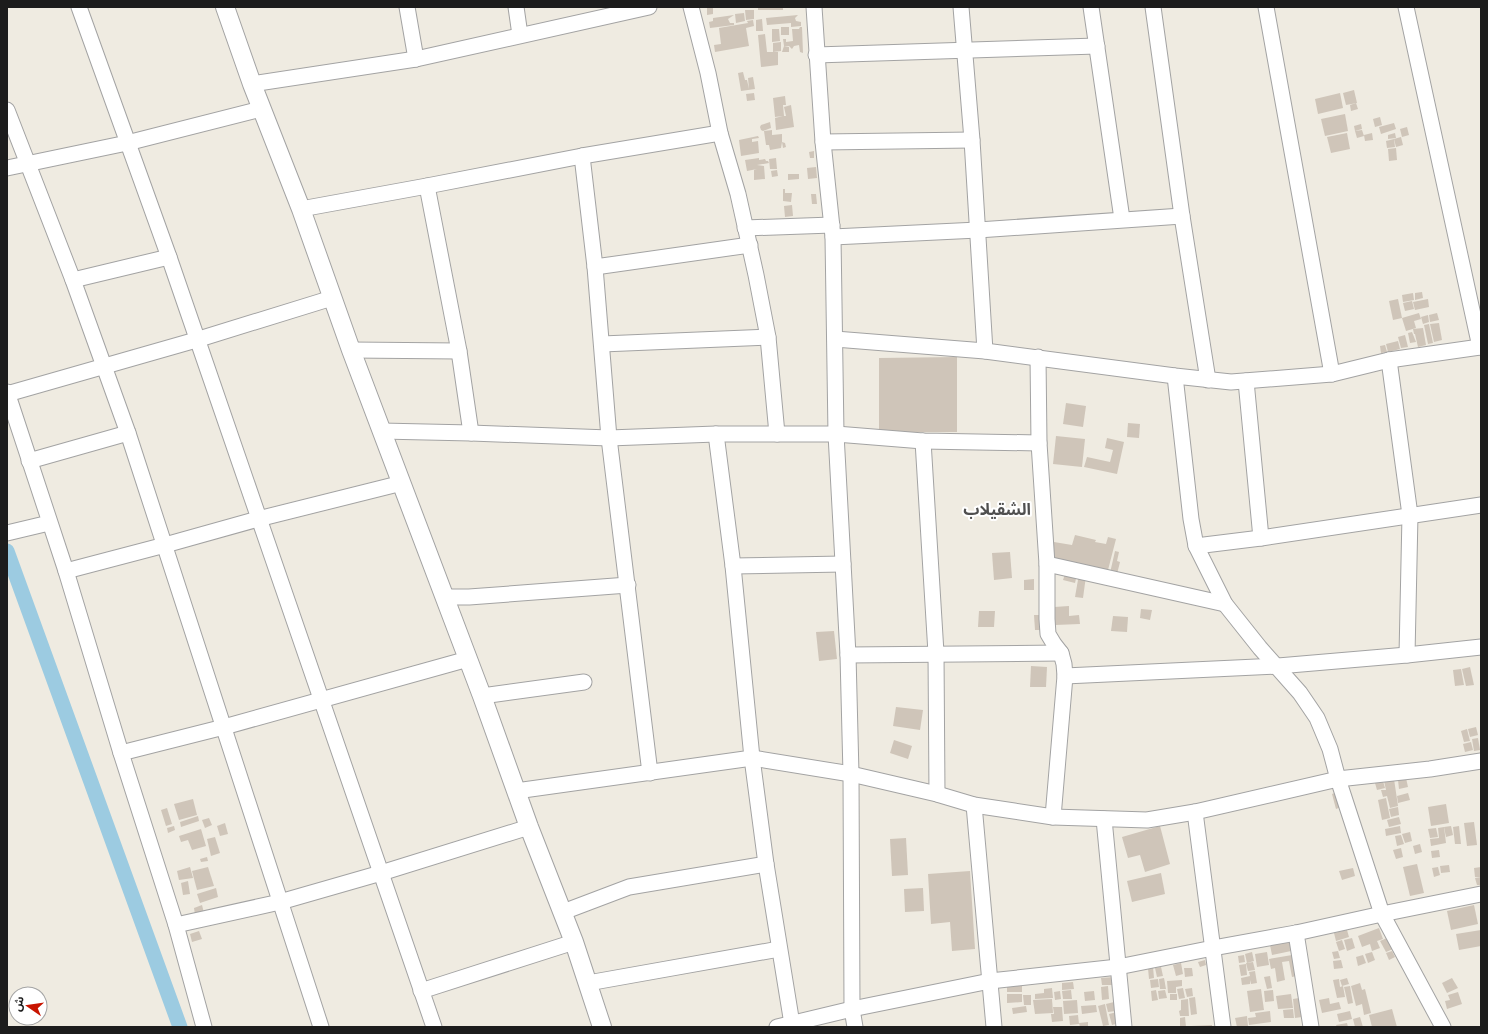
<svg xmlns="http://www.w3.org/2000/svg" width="1488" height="1034" font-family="Commissioner,'Noto Sans Arabic',sans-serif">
<rect width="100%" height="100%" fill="#efebe1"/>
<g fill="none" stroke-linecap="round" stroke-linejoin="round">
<path stroke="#9ccbe1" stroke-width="15" d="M 7,551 L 180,1027"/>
</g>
<g fill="#cfc5b9">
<path d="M 707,7 L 713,7 L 713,14 L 707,15 Z"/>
<rect x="758" y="7" width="25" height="3"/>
<path d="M 745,10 L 754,10 L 754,19 L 746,20 Z"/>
<path d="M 744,13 L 745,21 L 736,23 L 735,14 Z"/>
<path d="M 734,15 L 728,19 L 730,23 L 734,23 L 734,25 L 710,28 L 709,22 L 713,21 L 713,18 Z"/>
<path d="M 798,15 L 795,18 L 796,21 L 801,22 L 801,26 L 791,27 L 791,23 L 767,25 L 766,18 Z"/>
<path d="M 762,19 L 763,31 L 756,31 L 756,20 Z"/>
<path d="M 753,20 L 754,26 L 746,28 L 749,46 L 715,52 L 714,45 L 721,44 L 719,28 L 748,23 L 747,21 Z"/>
<rect x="781" y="27" width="8" height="8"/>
<path d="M 800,27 L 802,27 L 803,53 L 800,52 L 799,45 L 794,46 L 792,49 L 789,46 L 784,46 L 783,39 L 786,39 L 786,42 L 793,41 L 792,29 L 799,29 Z"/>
<path d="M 772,29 L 779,29 L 780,41 L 772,42 Z"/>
<path d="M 765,34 L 767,52 L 778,52 L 778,65 L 761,67 L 758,35 Z"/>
<path d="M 781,42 L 781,51 L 773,52 L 773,43 Z"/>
<path d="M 784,46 L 789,47 L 789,52 L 782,52 Z"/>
<path d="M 743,72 L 745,80 L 747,80 L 749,89 L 748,78 L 753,77 L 755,89 L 741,91 L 738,73 Z"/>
<path d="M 1354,90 L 1357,103 L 1346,105 L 1343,93 Z"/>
<path d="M 754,93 L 755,100 L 747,101 L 746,94 Z"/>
<path d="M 1340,93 L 1343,108 L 1318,114 L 1315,99 Z"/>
<path d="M 785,96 L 786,105 L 783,105 L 784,116 L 786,116 L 784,107 L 791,105 L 794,127 L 776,130 L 775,118 L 783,116 L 775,117 L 773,98 Z"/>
<path d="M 1356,103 L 1358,109 L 1351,111 L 1350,105 Z"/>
<path d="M 1345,114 L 1348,131 L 1325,136 L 1321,119 Z"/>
<path d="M 1380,117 L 1382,125 L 1375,127 L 1373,119 Z"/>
<path d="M 770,122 L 771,128 L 763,131 L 761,130 L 760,127 L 761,125 Z"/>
<path d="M 1394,123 L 1396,129 L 1381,134 L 1379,127 Z"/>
<path d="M 1361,124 L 1362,129 L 1355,131 L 1354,126 Z"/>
<path d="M 1407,127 L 1409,135 L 1402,137 L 1400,129 Z"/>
<path d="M 772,130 L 772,135 L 782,134 L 782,142 L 785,143 L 786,147 L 783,148 L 782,142 L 781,148 L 770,150 L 769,145 L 766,145 L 764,131 Z"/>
<path d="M 1362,130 L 1364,136 L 1357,138 L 1355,131 Z"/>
<path d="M 1347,133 L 1350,149 L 1331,153 L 1327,137 Z"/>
<path d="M 1372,133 L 1373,140 L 1365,141 L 1364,135 Z"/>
<path d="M 1395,133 L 1396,138 L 1388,139 L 1388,135 Z"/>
<path d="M 758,136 L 759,138 L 752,139 L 752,142 L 758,141 L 759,153 L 741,156 L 739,140 Z"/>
<path d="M 1401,137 L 1403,145 L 1396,147 L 1394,139 Z"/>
<path d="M 1394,139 L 1395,147 L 1387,148 L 1386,141 Z"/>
<path d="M 1396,148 L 1397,160 L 1389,161 L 1388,149 Z"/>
<path d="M 814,151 L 814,158 L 810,158 L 809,152 Z"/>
<path d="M 759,158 L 759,160 L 765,159 L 766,161 L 768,161 L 769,163 L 757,165 L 764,166 L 765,179 L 754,180 L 754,170 L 757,169 L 747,171 L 745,160 Z"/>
<path d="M 776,158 L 777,169 L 770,169 L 769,159 Z"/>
<path d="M 816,167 L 817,178 L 808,179 L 807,168 Z"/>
<path d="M 777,170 L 778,176 L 772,177 L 771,171 Z"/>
<path d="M 788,174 L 799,174 L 799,179 L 788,180 Z"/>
<path d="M 783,189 L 785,189 L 785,193 L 792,193 L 791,202 L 783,201 Z"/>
<path d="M 811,194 L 816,194 L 817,204 L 812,204 Z"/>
<path d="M 792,205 L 793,216 L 785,217 L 784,206 Z"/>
<path d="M 1422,292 L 1423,298 L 1415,300 L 1415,293 Z"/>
<path d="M 1413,293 L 1414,300 L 1403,302 L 1402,295 Z"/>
<path d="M 1398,299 L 1402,318 L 1393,320 L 1389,301 Z"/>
<path d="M 1428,299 L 1429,307 L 1415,310 L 1413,302 Z"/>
<path d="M 1412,301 L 1414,309 L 1405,311 L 1403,303 Z"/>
<path d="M 1419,313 L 1421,319 L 1414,321 L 1416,328 L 1406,331 L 1402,318 Z"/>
<path d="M 1437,313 L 1439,320 L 1430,322 L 1429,315 Z"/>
<path d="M 1428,315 L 1429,322 L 1423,324 L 1421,317 Z"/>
<path d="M 1439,323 L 1442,340 L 1434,342 L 1430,324 Z"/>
<path d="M 1429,324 L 1433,343 L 1428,344 L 1424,325 Z"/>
<path d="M 1423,328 L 1426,345 L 1418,347 L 1415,334 L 1414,334 L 1413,329 Z"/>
<path d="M 1412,332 L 1416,342 L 1410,343 L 1408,333 Z"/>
<path d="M 1405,335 L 1408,347 L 1401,348 L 1398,337 Z"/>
<path d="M 1398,341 L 1400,349 L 1388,352 L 1386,344 Z"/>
<path d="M 1385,345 L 1387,352 L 1381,353 L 1380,346 Z"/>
<path d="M 957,357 L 957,432 L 879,432 L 879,358 Z"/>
<path d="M 1066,403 L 1086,406 L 1083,427 L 1063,424 Z"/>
<path d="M 1128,423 L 1140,424 L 1139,438 L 1127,437 Z"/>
<path d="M 1056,436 L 1085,439 L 1082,467 L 1053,464 Z"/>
<path d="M 1107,438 L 1124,442 L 1117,474 L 1084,467 L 1087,457 L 1110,462 L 1113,450 L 1105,448 Z"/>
<path d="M 1075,535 L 1096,540 L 1095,542 L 1106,544 L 1108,537 L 1116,539 L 1108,570 L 1054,558 L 1054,542 L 1072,545 Z"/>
<path d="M 1115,551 L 1119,552 L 1117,561 L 1120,562 L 1117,574 L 1110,573 Z"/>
<path d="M 1010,552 L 1012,578 L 994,580 L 992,553 Z"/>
<path d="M 1066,571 L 1077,574 L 1075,583 L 1063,580 Z"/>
<path d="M 1079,574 L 1086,576 L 1083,598 L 1075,597 Z"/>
<path d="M 1034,579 L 1034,590 L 1024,590 L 1024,580 Z"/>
<path d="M 1069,606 L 1069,616 L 1079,615 L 1080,624 L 1055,625 L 1054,607 Z"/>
<path d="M 1141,609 L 1152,610 L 1150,620 L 1140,618 Z"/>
<path d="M 979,611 L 995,611 L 994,627 L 978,627 Z"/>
<path d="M 1034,615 L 1045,615 L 1046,630 L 1035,630 Z"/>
<path d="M 1113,616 L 1128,617 L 1127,632 L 1111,631 Z"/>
<path d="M 834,631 L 837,659 L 819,661 L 816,632 Z"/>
<path d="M 1031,666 L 1047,667 L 1046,687 L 1030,687 Z"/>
<path d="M 1470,667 L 1474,685 L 1466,686 L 1462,669 Z"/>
<path d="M 1461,669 L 1464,685 L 1455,686 L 1453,670 Z"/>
<path d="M 896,707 L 923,710 L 920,730 L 893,726 Z"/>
<path d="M 1476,727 L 1478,735 L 1470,737 L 1468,729 Z"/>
<path d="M 1467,729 L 1470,741 L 1464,742 L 1461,731 Z"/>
<path d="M 1478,738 L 1480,750 L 1474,751 L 1472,739 Z"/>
<path d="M 894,740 L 912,746 L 908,759 L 890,753 Z"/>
<path d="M 1471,742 L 1473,750 L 1465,752 L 1463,744 Z"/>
<path d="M 1406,778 L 1408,787 L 1399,789 L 1398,780 Z"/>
<path d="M 1394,779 L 1398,806 L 1390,808 L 1387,796 L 1383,797 L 1381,790 L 1386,790 L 1384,781 Z"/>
<path d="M 1383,781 L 1385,788 L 1377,790 L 1375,783 Z"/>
<path d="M 1337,792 L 1341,807 L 1336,809 L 1332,794 Z"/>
<path d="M 1408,793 L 1410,800 L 1398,803 L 1397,796 Z"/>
<path d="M 1386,798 L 1390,818 L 1382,820 L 1378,800 Z"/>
<path d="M 193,799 L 197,815 L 179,820 L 174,804 Z"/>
<path d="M 1446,804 L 1449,823 L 1431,826 L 1428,807 Z"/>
<path d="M 1398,807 L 1399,815 L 1391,817 L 1389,809 Z"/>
<path d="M 167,808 L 172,824 L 166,826 L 161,810 Z"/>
<path d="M 198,816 L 199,821 L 181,827 L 180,822 Z"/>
<path d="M 1399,817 L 1401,824 L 1389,827 L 1387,820 Z"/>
<path d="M 209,818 L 212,825 L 205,828 L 202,820 Z"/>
<path d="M 1474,822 L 1477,845 L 1467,846 L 1464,823 Z"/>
<path d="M 225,823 L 228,834 L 220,836 L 217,826 Z"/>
<path d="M 174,826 L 175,830 L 168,833 L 167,828 Z"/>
<path d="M 1160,826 L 1170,864 L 1145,872 L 1140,855 L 1128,858 L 1122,837 Z"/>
<path d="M 1400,826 L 1401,833 L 1386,836 L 1385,829 Z"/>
<path d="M 1451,826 L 1453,835 L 1446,837 L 1444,827 Z"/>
<path d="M 1459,826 L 1461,844 L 1455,844 L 1453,827 Z"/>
<path d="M 1444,827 L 1446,843 L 1431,846 L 1430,839 L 1439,838 L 1438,828 Z"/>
<path d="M 1436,828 L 1438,837 L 1430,838 L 1428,829 Z"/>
<path d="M 201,829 L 206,846 L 192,850 L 188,840 L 181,842 L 179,836 Z"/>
<path d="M 1410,832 L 1412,841 L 1405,843 L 1402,834 Z"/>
<path d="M 1401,835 L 1404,844 L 1397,846 L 1395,836 Z"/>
<path d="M 215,837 L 220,853 L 211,856 L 207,839 Z"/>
<path d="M 906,838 L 908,875 L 892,876 L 890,839 Z"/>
<path d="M 1420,844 L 1422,852 L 1415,854 L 1413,846 Z"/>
<path d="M 1401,848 L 1403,857 L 1396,859 L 1393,850 Z"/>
<path d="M 1439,850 L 1440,857 L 1432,858 L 1431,851 Z"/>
<path d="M 207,857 L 208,861 L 201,862 L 200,859 Z"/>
<path d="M 1417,864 L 1424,893 L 1410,896 L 1403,867 Z"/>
<path d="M 1449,865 L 1450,872 L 1441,873 L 1440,866 Z"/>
<path d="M 190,867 L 193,878 L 179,880 L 177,871 Z"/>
<path d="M 208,867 L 214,886 L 197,890 L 192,871 Z"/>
<path d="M 1438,867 L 1440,875 L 1434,877 L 1432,868 Z"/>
<path d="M 1481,867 L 1481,877 L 1475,877 L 1474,868 Z"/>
<path d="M 1353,868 L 1355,876 L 1342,880 L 1339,871 Z"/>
<path d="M 970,871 L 975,949 L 952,951 L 950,922 L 931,924 L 928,874 Z"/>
<path d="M 1161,873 L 1165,894 L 1132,902 L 1127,881 Z"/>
<path d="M 1481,877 L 1481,885 L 1477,885 L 1475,878 Z"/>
<path d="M 188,881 L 190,894 L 183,895 L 181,883 Z"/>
<path d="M 216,888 L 218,897 L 200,903 L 197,894 Z"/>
<path d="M 923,888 L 924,911 L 905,912 L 904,889 Z"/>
<path d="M 202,905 L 204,913 L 195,915 L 194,908 Z"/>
<path d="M 1474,905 L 1478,924 L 1451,930 L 1447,911 Z"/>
<path d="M 1379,928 L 1383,939 L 1377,941 L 1380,948 L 1372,951 L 1370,944 L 1362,947 L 1358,936 Z"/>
<path d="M 1347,930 L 1349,937 L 1336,941 L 1334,933 Z"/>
<path d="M 1481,930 L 1481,946 L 1459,950 L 1456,934 Z"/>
<path d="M 199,931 L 202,939 L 192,942 L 190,934 Z"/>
<path d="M 1352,938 L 1355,948 L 1347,951 L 1344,940 Z"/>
<path d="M 1387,938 L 1393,949 L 1386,952 L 1380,941 Z"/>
<path d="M 1342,940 L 1345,949 L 1339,951 L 1336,942 Z"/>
<path d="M 1294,941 L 1296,950 L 1272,955 L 1270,945 Z"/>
<path d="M 1338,951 L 1340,958 L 1334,959 L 1332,952 Z"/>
<path d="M 1392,951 L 1395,957 L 1389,960 L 1386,953 Z"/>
<path d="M 1252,952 L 1254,961 L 1247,963 L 1245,954 Z"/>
<path d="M 1267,952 L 1269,965 L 1257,967 L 1255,954 Z"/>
<path d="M 1372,952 L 1375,960 L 1368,963 L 1365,954 Z"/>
<path d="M 1298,954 L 1301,975 L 1292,977 L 1289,961 L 1282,962 L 1285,980 L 1277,982 L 1275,968 L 1271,969 L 1269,959 Z"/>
<path d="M 1244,955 L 1245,962 L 1239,963 L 1238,956 Z"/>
<path d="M 1363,955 L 1366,963 L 1358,966 L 1356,957 Z"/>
<path d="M 1205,960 L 1206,965 L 1200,967 L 1198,962 Z"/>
<path d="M 1341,960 L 1343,968 L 1334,969 L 1333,961 Z"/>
<path d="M 1253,962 L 1255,970 L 1248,971 L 1246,963 Z"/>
<path d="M 1181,963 L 1183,974 L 1176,976 L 1173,965 Z"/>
<path d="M 1246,964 L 1247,975 L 1241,976 L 1239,965 Z"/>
<path d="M 1153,967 L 1154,978 L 1149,979 L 1148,968 Z"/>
<path d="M 1161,967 L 1163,976 L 1157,977 L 1155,968 Z"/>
<path d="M 1184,968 L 1192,968 L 1193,976 L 1185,977 Z"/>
<path d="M 1255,971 L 1257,983 L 1251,984 L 1250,980 L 1250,984 L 1242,985 L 1241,978 L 1250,976 L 1249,972 Z"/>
<path d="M 1270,976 L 1272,988 L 1267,989 L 1264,977 Z"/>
<path d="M 1114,977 L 1115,985 L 1102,985 L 1101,978 Z"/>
<path d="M 1164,978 L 1166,989 L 1160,989 L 1159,979 Z"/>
<path d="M 1347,978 L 1349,984 L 1342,986 L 1340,980 Z"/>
<path d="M 1452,978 L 1458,988 L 1447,993 L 1442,983 Z"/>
<path d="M 1158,979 L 1159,987 L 1151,988 L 1150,980 Z"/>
<path d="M 1339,979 L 1340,987 L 1343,986 L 1345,997 L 1337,998 L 1333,980 Z"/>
<path d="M 1182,980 L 1182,986 L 1176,987 L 1176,993 L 1168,993 L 1167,981 Z"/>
<path d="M 1073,982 L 1074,989 L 1062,990 L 1062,983 Z"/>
<path d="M 1360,983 L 1362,990 L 1365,989 L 1371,1013 L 1364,1015 L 1362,1004 L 1356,1006 L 1351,986 Z"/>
<rect x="1007" y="986" width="15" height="6"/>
<path d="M 1108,986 L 1109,999 L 1102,1000 L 1101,987 Z"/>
<path d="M 1350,986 L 1353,1003 L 1348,1004 L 1344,987 Z"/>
<path d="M 1052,988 L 1053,998 L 1035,999 L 1035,994 L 1044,993 L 1044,989 Z"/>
<path d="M 1183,988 L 1185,998 L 1179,999 L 1177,989 Z"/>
<path d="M 1192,988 L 1193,996 L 1187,997 L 1185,989 Z"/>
<path d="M 1261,989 L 1264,1010 L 1250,1012 L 1247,991 Z"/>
<path d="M 1071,990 L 1072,999 L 1063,999 L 1062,991 Z"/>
<path d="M 1156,990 L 1158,1000 L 1152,1001 L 1151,991 Z"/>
<path d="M 1165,990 L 1167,998 L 1159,999 L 1158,991 Z"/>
<path d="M 1273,990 L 1274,1001 L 1265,1002 L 1264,991 Z"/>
<path d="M 1060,991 L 1061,999 L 1055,1000 L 1054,992 Z"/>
<path d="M 1094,991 L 1095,1000 L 1085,1001 L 1084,992 Z"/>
<path d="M 1458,992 L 1462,1004 L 1447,1009 L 1445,1001 L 1450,1000 L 1448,995 Z"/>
<path d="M 1007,994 L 1022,994 L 1022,1002 L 1007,1003 Z"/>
<rect x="1170" y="994" width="7" height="6"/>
<path d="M 1291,994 L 1293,1008 L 1278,1009 L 1276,996 Z"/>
<path d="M 1023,995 L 1031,995 L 1031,1005 L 1024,1005 Z"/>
<path d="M 1195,997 L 1197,1014 L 1191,1015 L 1189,998 Z"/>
<path d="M 1299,998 L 1302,1017 L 1295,1018 L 1293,999 Z"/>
<path d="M 1329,998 L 1330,1004 L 1339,1002 L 1341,1009 L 1322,1013 L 1319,1000 Z"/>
<path d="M 1052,999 L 1053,1013 L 1035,1014 L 1033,1000 Z"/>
<path d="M 1188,999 L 1189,1016 L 1180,1016 L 1179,1011 L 1181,1010 L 1181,1000 Z"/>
<path d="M 1077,1000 L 1078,1013 L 1064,1014 L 1063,1001 Z"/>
<path d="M 1114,1002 L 1116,1011 L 1108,1012 L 1106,1004 Z"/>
<path d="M 1105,1004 L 1109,1025 L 1103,1026 L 1098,1006 Z"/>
<path d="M 1096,1005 L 1097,1012 L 1082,1014 L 1081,1006 Z"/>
<path d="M 1026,1006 L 1027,1012 L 1013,1014 L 1012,1008 Z"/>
<path d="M 1053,1007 L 1062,1007 L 1063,1021 L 1052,1022 L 1051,1014 L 1054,1014 Z"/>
<path d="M 1293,1009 L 1294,1018 L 1284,1018 L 1283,1010 Z"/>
<path d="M 1392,1009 L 1397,1027 L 1372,1027 L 1369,1015 Z"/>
<path d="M 1270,1011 L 1271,1022 L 1249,1025 L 1248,1018 L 1256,1017 L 1255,1013 Z"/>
<path d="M 1350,1011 L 1352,1019 L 1339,1022 L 1337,1014 Z"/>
<path d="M 1117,1012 L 1119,1023 L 1112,1025 L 1109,1014 Z"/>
<path d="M 1078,1015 L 1079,1024 L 1070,1025 L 1069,1016 Z"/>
<path d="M 1247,1016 L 1248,1026 L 1237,1027 L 1235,1018 Z"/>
<path d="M 1185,1017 L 1186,1027 L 1180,1027 L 1180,1018 Z"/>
<path d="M 1360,1017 L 1363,1027 L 1355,1027 L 1353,1019 Z"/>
<path d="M 1088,1022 L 1088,1027 L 1080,1027 L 1079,1023 Z"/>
<path d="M 1347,1023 L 1348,1027 L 1337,1027 L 1336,1025 Z"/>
<path d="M 1212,1025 L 1212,1027 L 1191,1027 L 1191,1026 Z"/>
</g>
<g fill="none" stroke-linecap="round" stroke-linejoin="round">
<g stroke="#a3a3a3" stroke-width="17">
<g id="minor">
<path d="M 79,7 L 169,257 L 434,1027"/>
<path d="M 407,7 L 416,59"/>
<path d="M 516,7 L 520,35"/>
<path d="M 691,7 L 708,73 L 720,133 L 738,194 L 756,275 L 768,337 L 777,434"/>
<path d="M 814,7 L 823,142 L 833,237 L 836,434 L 848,655 L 851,774 L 852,1009 L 855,1027"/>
<path d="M 961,7 L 972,140 L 985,351"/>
<path d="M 1091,7 L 1122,219"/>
<path d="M 1153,7 L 1182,216 L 1208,380"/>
<path d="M 1266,7 L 1332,374"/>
<path d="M 1406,7 L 1480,347 L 1481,347"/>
<path d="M 816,55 L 1097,46"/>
<path d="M 252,84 L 416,59 L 649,7"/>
<path d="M 7,110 L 73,280 L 128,433 L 321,1027"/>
<path d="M 823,142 L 972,140"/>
<path d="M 582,156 L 595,267 L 609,438 L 650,773"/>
<path d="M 7,168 L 127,143 L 261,109"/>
<path d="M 427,186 L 459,351 L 471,433"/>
<path d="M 301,209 L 427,186 L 582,156 L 720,133"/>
<path d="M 745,228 L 832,225"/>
<path d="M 833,237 L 978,230 L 1182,216"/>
<path d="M 595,267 L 750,245"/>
<path d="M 73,280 L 169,257"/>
<path d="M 835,339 L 985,351 L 1175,376 L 1231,382 L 1332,374 L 1389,360 L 1480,347"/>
<path d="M 602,344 L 768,337"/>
<path d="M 351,350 L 459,351"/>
<path d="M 1038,357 L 1039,443 L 1047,564 L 1047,619 L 1048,634 L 1054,644 L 1061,653 L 1064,664 L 1065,676 L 1053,817"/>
<path d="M 1389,360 L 1410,515 L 1407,655"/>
<path d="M 1175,376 L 1191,519 L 1196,546 L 1225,604 L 1260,648 L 1300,693 L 1317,718 L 1330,749 L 1338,779 L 1382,914 L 1443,1027"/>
<path d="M 1246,381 L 1261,538"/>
<path d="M 7,392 L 66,571 L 121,753 L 176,925 L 204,1027"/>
<path d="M 7,394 L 196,340 L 332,298"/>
<path d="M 381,431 L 471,433 L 609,438 L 716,434 L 836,434 L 923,441 L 1039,443"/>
<path d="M 716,434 L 733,566 L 752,758 L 766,864 L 792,1024"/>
<path d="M 923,441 L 936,653 L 937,794"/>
<path d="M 29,461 L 128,433"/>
<path d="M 7,533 L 49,523"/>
<path d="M 1196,546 L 1261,538 L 1481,505"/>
<path d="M 1047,564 L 1225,604"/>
<path d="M 733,566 L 843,564"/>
<path d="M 66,571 L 165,545 L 258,519 L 402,483"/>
<path d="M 444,597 L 469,597 L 628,585"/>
<path d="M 848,655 L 1061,653"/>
<path d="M 1065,676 L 1278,666 L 1407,655 L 1481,647"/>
<path d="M 482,696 L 584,682"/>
<path d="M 121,753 L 224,727 L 468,659"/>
<path d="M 516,791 L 752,758 L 851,774 L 937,794 L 974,805 L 1014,811 L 1053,817 L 1147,820 L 1195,812 L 1338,779 L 1430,769 L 1481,761"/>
<path d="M 974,805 L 994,1027"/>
<path d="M 1195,812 L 1223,1027"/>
<path d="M 1104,819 L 1124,1027"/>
<path d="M 563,912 L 629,887 L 766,864"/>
<path d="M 176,925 L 280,902 L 381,873 L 529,827"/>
<path d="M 1296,933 L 1311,1027"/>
<path d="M 588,983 L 779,949"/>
<path d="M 421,991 L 574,942"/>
<path d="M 777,1027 L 852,1009 L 990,981 L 1118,967 L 1213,948 L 1296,933 L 1382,914 L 1481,894"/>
</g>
</g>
<g stroke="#a3a3a3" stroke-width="20">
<path id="tertiary" d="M 225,7 L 252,84 L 301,209 L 351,350 L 482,696 L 529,827 L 574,942 L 602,1027"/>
</g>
<use href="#minor" stroke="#fff" stroke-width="15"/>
<use href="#tertiary" stroke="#fff" stroke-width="18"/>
</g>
<g text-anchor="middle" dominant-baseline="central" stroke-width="4" stroke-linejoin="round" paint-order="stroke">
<g font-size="16" font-weight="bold" fill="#4f4f4f" stroke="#fff">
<text x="997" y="508">الشقيلاب</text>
</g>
</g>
<rect width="1488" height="1034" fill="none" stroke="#1c1c1c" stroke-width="16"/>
<g transform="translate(28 1006) rotate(283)"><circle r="19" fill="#ffffff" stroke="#a4a4a4"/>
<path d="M0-3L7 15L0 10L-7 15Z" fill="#c81400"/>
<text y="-6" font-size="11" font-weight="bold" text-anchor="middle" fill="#1c1c1c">ش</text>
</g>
</svg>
